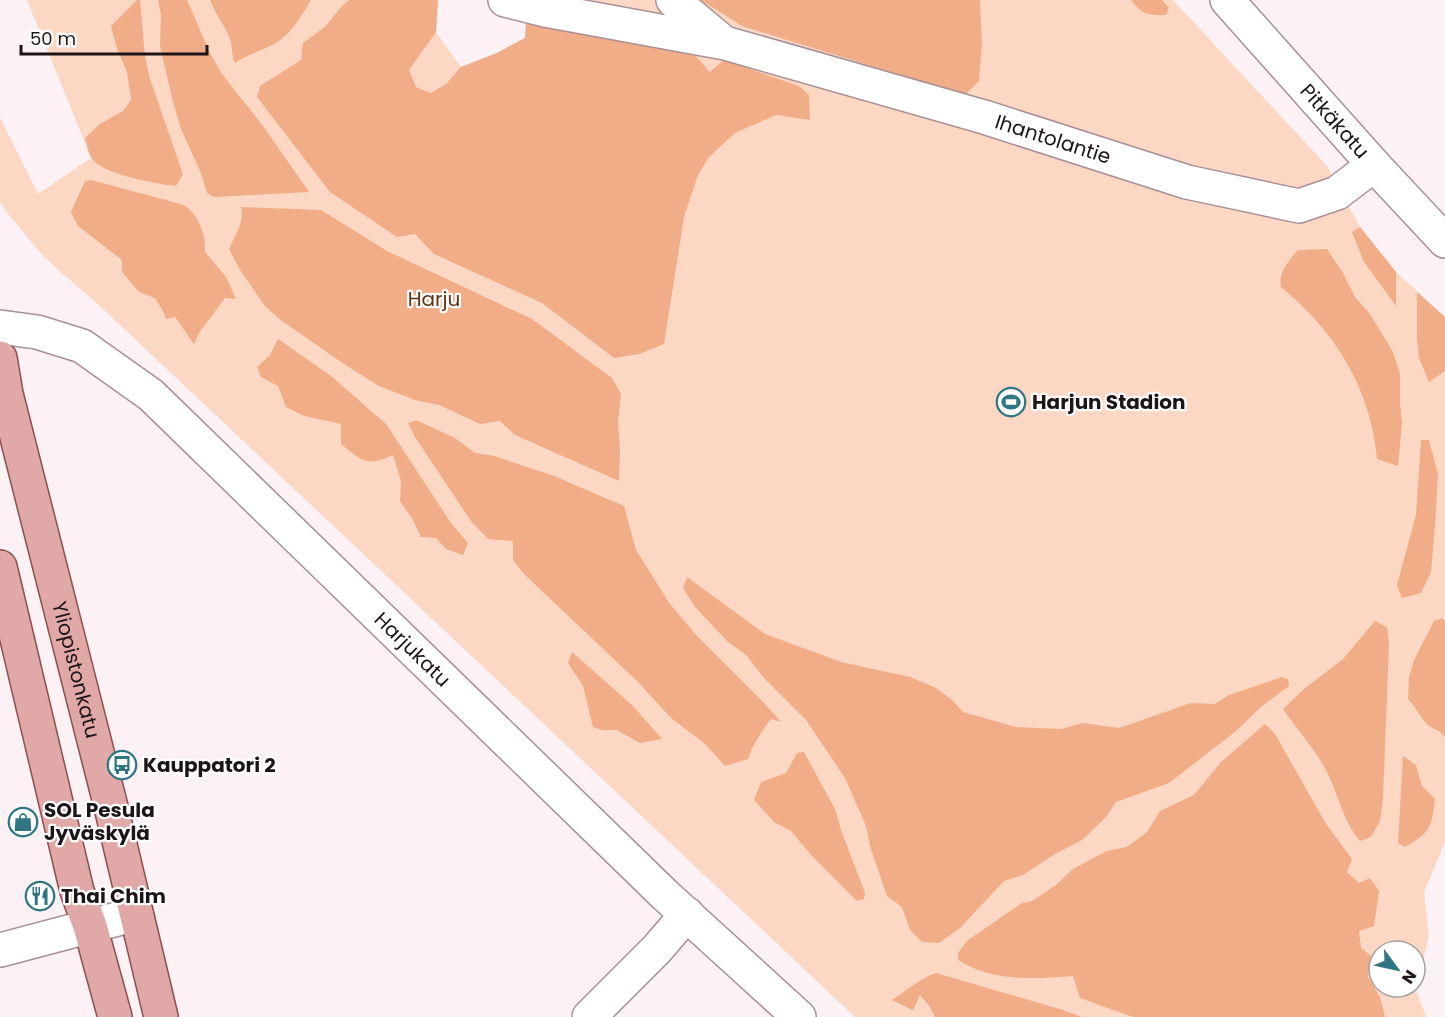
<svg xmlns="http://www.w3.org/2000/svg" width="1445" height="1017" font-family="Poppins,sans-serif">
<rect width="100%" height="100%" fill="#fcf1f5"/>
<path fill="#fcd8c4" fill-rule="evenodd" d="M 27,0 L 438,0 L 436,32 L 461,67 L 497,53 L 525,38 L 526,24 L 540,21 L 542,0 L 1173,0 L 1327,166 L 1360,227 L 1396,272 L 1445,317 L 1445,842 L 1424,892 L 1429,936 L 1416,990 L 1426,1017 L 855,1017 L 103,309 L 44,257 L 8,214 L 0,202 L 0,118 L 38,194 L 91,158 ZM 1379,951 L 1415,951 L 1415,987 L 1379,987 Z"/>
<g fill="#f0ad87">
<path d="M 137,0 L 140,0 L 145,57 L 150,79 L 183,174 L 176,186 C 157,184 99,174 91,157 C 88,152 87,144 85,138 L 100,124 L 123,111 L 131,100 L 127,72 L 117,49 L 111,26 Z"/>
<path d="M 158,0 L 187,0 L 210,53 L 222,74 L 263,126 L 309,192 L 214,197 L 207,193 L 201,173 L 181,129 L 173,102 L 160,46 L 161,15 Z"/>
<path d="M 210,0 L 311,0 C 300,18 290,37 270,46 C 258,52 246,55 235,63 C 231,55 233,47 230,39 C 225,25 215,14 210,0 Z"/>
<path d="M 349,0 L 438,0 L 436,32 L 409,70 L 416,87 L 431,93 L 446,84 L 461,67 L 497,53 L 525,38 L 526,24 L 540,21 L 691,51 L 710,72 L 724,60 L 799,86 L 809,95 L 810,120 L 776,115 L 735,133 L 709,157 L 698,175 L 684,217 L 664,344 L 639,354 L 614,358 L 542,303 L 434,254 L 415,234 L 397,237 L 330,192 L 257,97 L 260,86 L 301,60 L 303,43 L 326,26 L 341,7 Z"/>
<path d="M 701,0 L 980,0 L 982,44 L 979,81 L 966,94 L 946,89 L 742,26 Z"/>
<path d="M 1131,0 L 1162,0 L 1169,8 L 1166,15 C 1147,15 1143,15 1131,0 Z"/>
<path d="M 91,180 L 184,205 C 199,215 206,235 205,252 L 226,277 L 236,299 L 225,298 L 199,333 L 194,344 L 175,317 L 166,319 L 163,311 L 155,298 L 139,292 L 122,272 L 122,260 L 78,226 L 71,212 L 85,181 Z"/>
<path d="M 241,207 L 321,210 L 387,251 L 532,319 L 612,378 L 621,394 L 618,422 L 620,450 L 619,481 L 515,435 L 500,421 L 480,424 L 439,405 L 415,400 L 379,386 L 350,368 L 279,319 L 265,306 L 240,270 L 229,249 C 235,236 245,220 241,207 Z"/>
<path d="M 1360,227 L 1396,272 L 1396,306 L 1364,262 L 1352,232 Z"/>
<path d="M 1327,249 L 1343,273 L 1355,297 L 1370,314 L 1393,352 L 1400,374 L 1400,403 L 1402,423 L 1398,466 L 1377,459 C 1371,389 1335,331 1281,287 C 1278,273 1289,260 1298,250 Z"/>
<path d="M 1417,292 L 1445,317 L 1445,371 L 1429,382 L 1419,358 L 1417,338 Z"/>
<path d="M 278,339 L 331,376 L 386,424 L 451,523 L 468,543 L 463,555 L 446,549 L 436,538 L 421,537 L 413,520 L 400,501 L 401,481 L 393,455 C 368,467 361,461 341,444 L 341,424 L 304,416 L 286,407 L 278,386 L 261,377 L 257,367 L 270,355 Z"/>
<path d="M 416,420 L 455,438 L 475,453 L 494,456 L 554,476 L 624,506 L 636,550 L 670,604 L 697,636 L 764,703 L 781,722 L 771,719 C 763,729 751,747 748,759 L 725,766 L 704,743 L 671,718 L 638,682 L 524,574 L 513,560 L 513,541 L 488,539 L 471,521 L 415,437 L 408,423 Z"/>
<path d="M 1421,440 L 1429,440 L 1438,474 L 1435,525 L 1431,572 L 1421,593 L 1402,598 L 1397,585 L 1416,515 Z"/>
<path d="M 687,577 L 765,634 L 841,662 L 910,677 L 936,688 L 952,700 L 963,712 L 1016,727 L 1061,729 L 1083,723 L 1119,728 L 1191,703 L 1215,704 L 1229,695 L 1282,677 L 1288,679 L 1289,686 L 1261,707 L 1236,731 L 1169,783 L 1116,802 L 1106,817 L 1082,840 L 1055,854 L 1023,875 L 1004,881 L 960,928 L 939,943 L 922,942 L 910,930 L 902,907 L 887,896 L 870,846 L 866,826 L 845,778 L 806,720 L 764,678 L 746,655 L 727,641 L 695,607 L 683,588 Z"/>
<path d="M 1442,618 L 1445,621 L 1445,738 C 1441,729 1432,730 1426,723 C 1419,715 1415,706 1408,699 L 1409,677 L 1414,660 L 1434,621 Z"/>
<path d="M 1375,621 L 1387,627 L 1389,642 L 1383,799 L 1380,821 L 1371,837 L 1360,841 C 1343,821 1339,797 1328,774 C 1316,750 1298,731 1283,709 L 1304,689 L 1343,659 Z"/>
<path d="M 572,652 L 632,705 L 662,739 L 640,743 L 617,730 L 602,730 L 593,727 L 583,686 L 568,663 Z"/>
<path d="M 1265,724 L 1275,734 L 1326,824 L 1352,859 L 1347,872 L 1359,883 L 1370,878 L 1379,891 L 1374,926 L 1359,931 L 1361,948 L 1371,956 L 1368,977 L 1380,997 L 1385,1017 L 1133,1017 L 1080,998 L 1073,976 C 1035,979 992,982 958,960 L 958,953 L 968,940 L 1022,903 L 1032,901 L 1056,885 L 1073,869 L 1107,851 L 1127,847 L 1147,832 L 1160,811 L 1194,795 L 1221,762 Z"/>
<path d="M 804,752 L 836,811 L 841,830 L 865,893 L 864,899 L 857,901 L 812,856 L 791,831 L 774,822 L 754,800 L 761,782 L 786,773 L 797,753 Z"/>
<path d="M 1403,756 L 1416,765 L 1422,786 L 1435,799 C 1432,827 1430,833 1405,847 L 1398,843 Z"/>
<path d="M 936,973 L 1063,1010 L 1082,1017 L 935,1017 L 930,1007 L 920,995 L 913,1010 L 892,1000 C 906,991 922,977 936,973 Z"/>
</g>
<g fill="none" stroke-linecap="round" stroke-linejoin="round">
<g stroke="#a88f98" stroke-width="36">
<g id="minor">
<path id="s1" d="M 505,0 L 545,10 L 725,43 L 984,117 L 1187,182 L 1299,206 L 1337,193 L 1374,165"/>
<path d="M 673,0 L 723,42"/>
<path id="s2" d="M 1227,0 L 1374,165 L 1445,241"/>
<path id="s3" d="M 0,327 L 37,332 L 82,346 L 151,395 L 664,894 L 799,1017"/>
<path d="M 0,950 L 136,914"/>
<path d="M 589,1017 L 657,949 L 687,914"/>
</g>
</g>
<g stroke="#8e4f4f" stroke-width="36">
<g id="major">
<path id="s4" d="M 0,358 L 6,394 L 111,807 L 161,1017"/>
<path d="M 0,567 L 77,891 L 90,926 L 115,1017"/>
</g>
</g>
<use href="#minor" stroke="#fff" stroke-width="33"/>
<use href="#major" stroke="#e0a9a7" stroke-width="33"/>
</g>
<defs>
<g id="stadium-ring" transform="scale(1.5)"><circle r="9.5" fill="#fff" stroke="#2f7582" stroke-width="1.5"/><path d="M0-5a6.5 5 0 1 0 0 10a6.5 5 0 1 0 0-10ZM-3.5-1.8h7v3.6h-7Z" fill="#2f7582"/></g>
<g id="bus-ring" transform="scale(1.5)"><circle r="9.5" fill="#fff" stroke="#2f7582" stroke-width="1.5"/><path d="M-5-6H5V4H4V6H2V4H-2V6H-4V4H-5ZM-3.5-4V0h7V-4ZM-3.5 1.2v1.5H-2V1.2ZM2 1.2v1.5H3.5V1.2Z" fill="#2f7582"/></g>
<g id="shop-ring" transform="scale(1.5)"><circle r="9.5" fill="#fff" stroke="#2f7582" stroke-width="1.5"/><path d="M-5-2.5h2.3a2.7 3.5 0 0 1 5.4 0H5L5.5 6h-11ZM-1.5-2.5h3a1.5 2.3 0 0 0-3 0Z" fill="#2f7582"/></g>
<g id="restaurant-ring" transform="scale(1.5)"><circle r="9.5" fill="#fff" stroke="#2f7582" stroke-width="1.5"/><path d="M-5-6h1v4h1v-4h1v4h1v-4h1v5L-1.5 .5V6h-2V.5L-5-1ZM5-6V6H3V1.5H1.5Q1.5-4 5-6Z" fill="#2f7582"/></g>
</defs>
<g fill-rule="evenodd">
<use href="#stadium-ring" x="1011" y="402"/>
<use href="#bus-ring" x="122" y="765"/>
<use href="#shop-ring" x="23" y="822"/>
<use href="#restaurant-ring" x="40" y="896"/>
</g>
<g text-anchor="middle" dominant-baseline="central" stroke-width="4.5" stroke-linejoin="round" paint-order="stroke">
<g font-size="20" fill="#1d1418" stroke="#fff">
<text stroke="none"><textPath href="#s2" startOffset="162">Pitkäkatu</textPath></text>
<text stroke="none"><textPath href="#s1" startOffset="566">Ihantolantie</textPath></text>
<text stroke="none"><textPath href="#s3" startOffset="534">Harjukatu</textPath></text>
<text stroke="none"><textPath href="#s4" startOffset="321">Yliopistonkatu</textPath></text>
</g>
<g font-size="20" fill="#5d3216" stroke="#fff">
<text x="434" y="299">Harju</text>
</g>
<g font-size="20" font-weight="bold" fill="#1d1418" stroke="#fff" text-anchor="start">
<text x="1032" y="402">Harjun Stadion</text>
<text x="143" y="765">Kauppatori 2</text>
<text x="44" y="810">SOL Pesula<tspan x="44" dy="23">Jyväskylä</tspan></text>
<text x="61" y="896">Thai Chim</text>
</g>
</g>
<g transform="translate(1397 969) rotate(123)"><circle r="28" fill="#ffffff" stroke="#a5a1a3" stroke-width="1.5"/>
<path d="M0-4.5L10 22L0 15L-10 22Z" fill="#2f7582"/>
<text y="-9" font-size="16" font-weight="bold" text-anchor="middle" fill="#1d1418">N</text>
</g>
<path d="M21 45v9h186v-9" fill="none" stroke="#1d1418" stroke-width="3"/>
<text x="30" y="45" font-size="18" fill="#1d1418" stroke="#ffffff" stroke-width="4.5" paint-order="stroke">50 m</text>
</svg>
